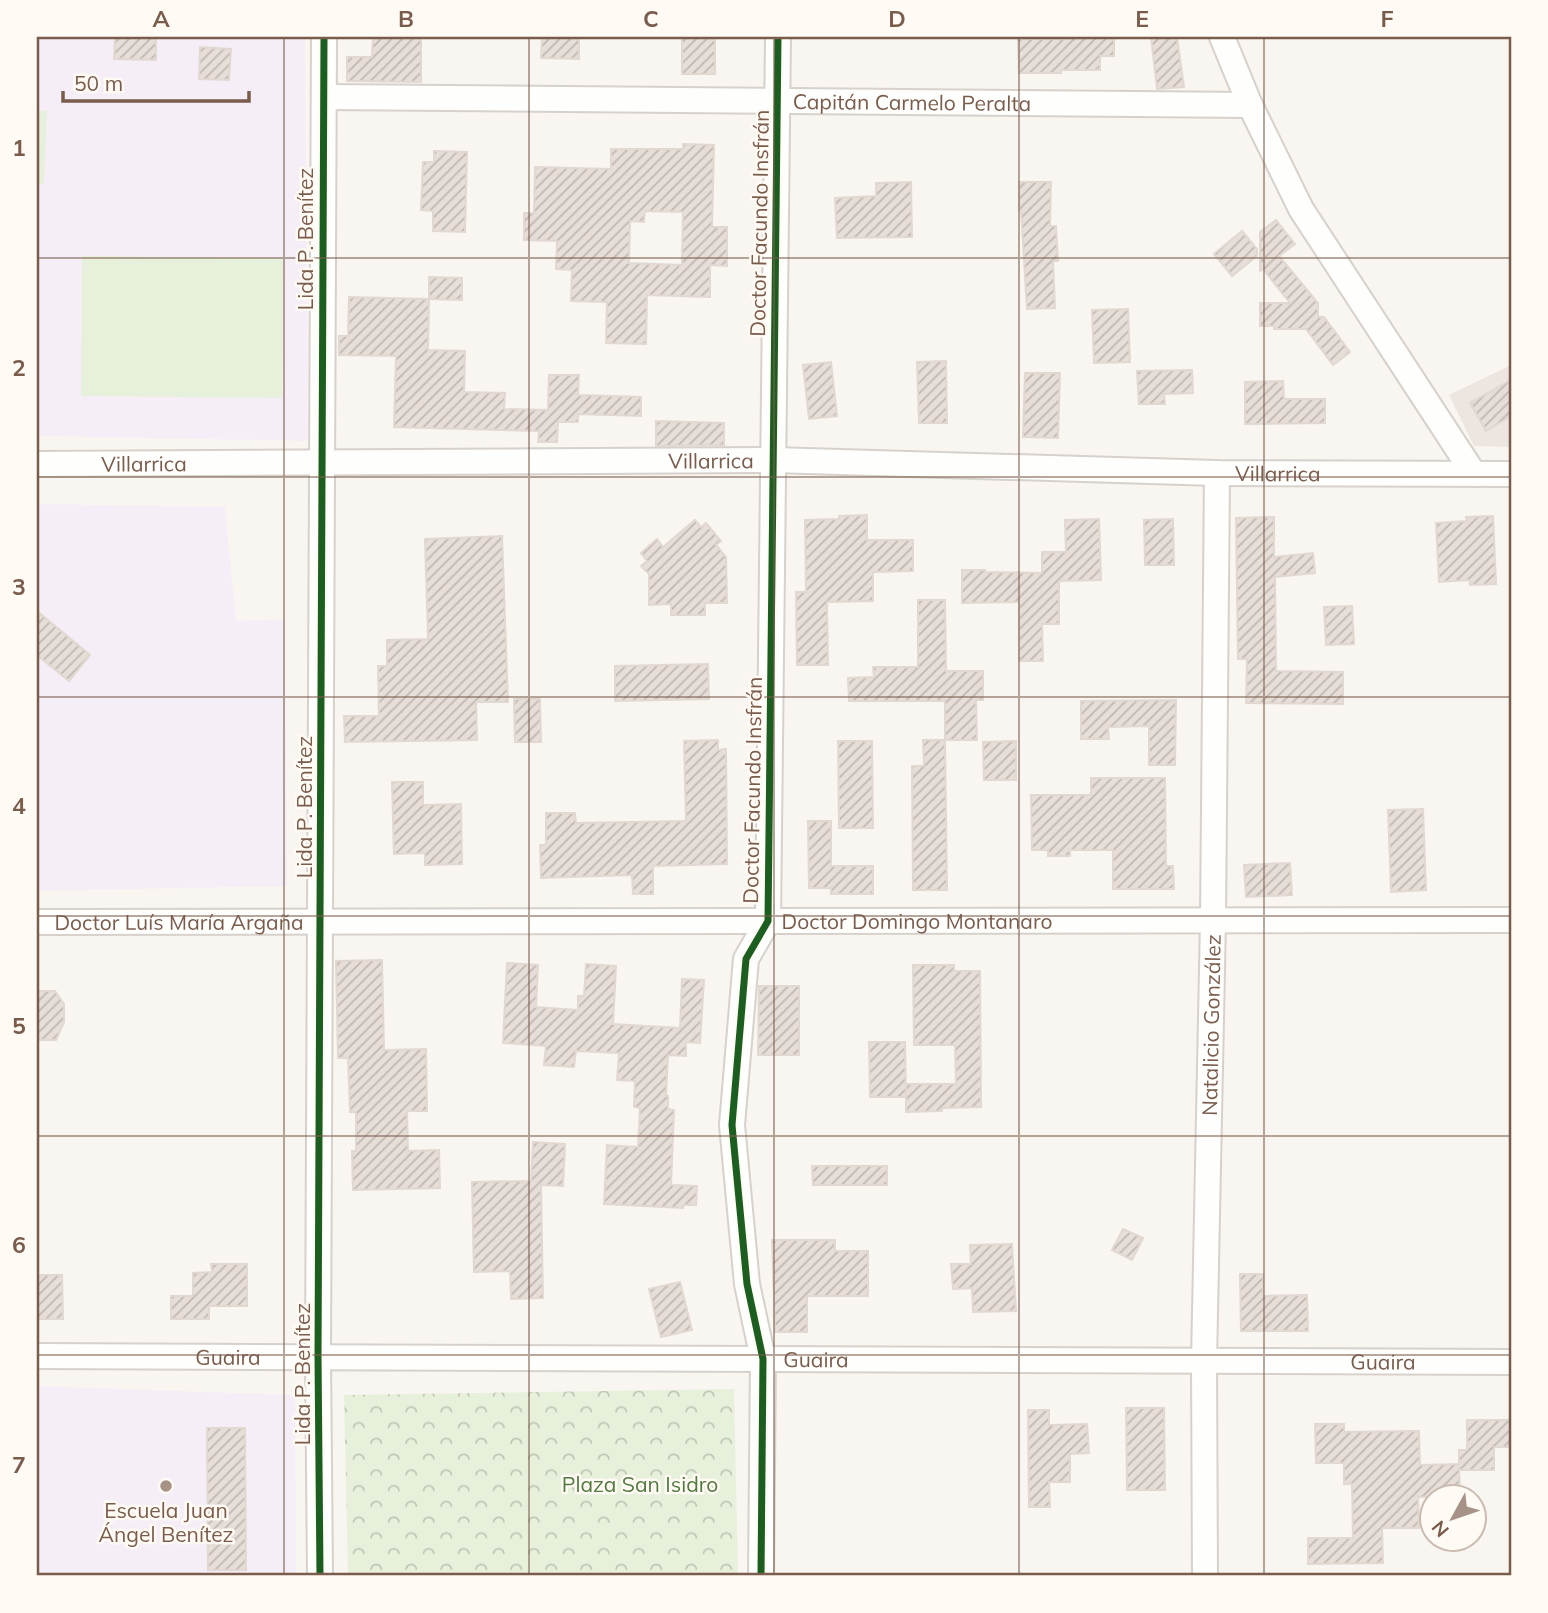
<svg xmlns="http://www.w3.org/2000/svg" width="1548" height="1613" font-family="Mulish,sans-serif">
<defs>
<pattern id="forest-crowns" width="20" height="18" patternUnits="userSpaceOnUse" patternTransform="scale(1.75)"><rect width="20" height="18" fill="#e7f0db"/><path d="M2 6a3 3 0 1 1 6 0M12 15a3 3 0 1 1 6 0" fill="none" stroke="#c0c6b4"/></pattern>
<pattern id="building-hatch" width="6" height="6" patternUnits="userSpaceOnUse" patternTransform="scale(1.75)"><rect width="6" height="6" fill="#e6ded7"/><path d="M-1 1l2-2M0 6l6-6M5 7l2-2" fill="none" stroke="#bfb7b1"/></pattern>
</defs>
<rect width="100%" height="100%" fill="#f9f5f0"/>
<path fill="#ede5e0" d="M 1511,365 L 1511,447 L 1474,446 L 1449,395 Z"/>
<g fill="#f6eef6">
<path d="M 37,37 L 305,37 L 308,441 L 37,436 Z"/>
<path d="M 37,504 L 225,507 L 236,621 L 285,619 L 287,886 L 37,891 Z"/>
<path d="M 37,1386 L 295,1395 L 296,1576 L 37,1576 Z"/>
</g>
<path fill="url(#forest-crowns)" d="M 734,1389 L 738,1576 L 348,1576 L 344,1395 Z"/>
<g fill="#e7f0db">
<path d="M 37,110 L 47,111 L 44,184 L 37,184 Z"/>
<path d="M 82,256 L 283,258 L 282,398 L 81,396 Z"/>
</g>
<g fill="url(#building-hatch)" stroke="#e2d8d2" stroke-width="2" fill-rule="evenodd">
<path d="M 115,37 L 156,37 L 156,60 L 114,59 Z"/>
<path d="M 373,37 L 421,37 L 421,82 L 347,81 L 347,57 L 372,57 Z"/>
<path d="M 542,37 L 579,37 L 579,59 L 541,58 Z"/>
<rect x="682" y="37" width="33" height="37"/>
<path d="M 1070,37 L 1114,38 L 1114,56 L 1100,56 L 1100,70 L 1061,70 L 1061,73 L 1019,73 L 1018,39 L 1070,39 Z"/>
<path d="M 1151,37 L 1177,37 L 1184,87 L 1157,89 Z"/>
<path d="M 200,47 L 231,49 L 229,80 L 199,79 Z"/>
<path d="M 683,144 L 714,145 L 712,227 L 727,227 L 727,266 L 710,265 L 710,297 L 647,295 L 646,344 L 606,343 L 607,302 L 571,301 L 572,270 L 556,269 L 557,241 L 524,240 L 524,213 L 534,213 L 535,167 L 611,169 L 611,149 L 683,149 ZM 645,211 L 683,212 L 682,265 L 629,263 L 630,221 L 644,222 Z"/>
<path d="M 434,151 L 467,152 L 465,232 L 433,231 L 433,211 L 421,210 L 423,162 L 434,162 Z"/>
<path d="M 911,182 L 912,237 L 837,238 L 835,198 L 876,196 L 876,183 Z"/>
<path d="M 1019,182 L 1051,182 L 1050,226 L 1056,226 L 1058,261 L 1053,261 L 1055,308 L 1027,309 L 1021,210 L 1019,210 Z"/>
<path d="M 1276,220 L 1295,244 L 1279,256 L 1318,303 L 1318,317 L 1324,317 L 1350,352 L 1333,365 L 1306,329 L 1274,329 L 1274,326 L 1260,326 L 1260,303 L 1290,303 L 1263,269 L 1260,271 L 1260,232 Z"/>
<path d="M 1242,231 L 1257,249 L 1257,256 L 1232,276 L 1214,254 Z"/>
<path d="M 429,277 L 462,278 L 462,300 L 429,299 Z"/>
<path d="M 349,297 L 429,299 L 428,350 L 465,351 L 464,392 L 505,393 L 504,409 L 548,410 L 549,375 L 579,375 L 578,395 L 641,397 L 641,416 L 578,414 L 578,422 L 558,422 L 557,442 L 538,442 L 539,431 L 394,427 L 396,356 L 339,355 L 339,336 L 348,336 Z"/>
<path d="M 1128,309 L 1130,362 L 1094,363 L 1092,310 Z"/>
<path d="M 946,361 L 947,423 L 919,423 L 917,362 Z"/>
<path d="M 831,362 L 837,416 L 809,419 L 803,365 Z"/>
<path d="M 1192,370 L 1193,393 L 1164,394 L 1165,404 L 1139,404 L 1137,371 Z"/>
<path d="M 1025,373 L 1060,373 L 1058,438 L 1023,437 Z"/>
<path d="M 1511,380 L 1511,416 L 1486,431 L 1470,403 Z"/>
<path d="M 1283,381 L 1284,399 L 1325,399 L 1325,423 L 1245,424 L 1245,382 Z"/>
<path d="M 656,421 L 724,423 L 724,445 L 656,446 Z"/>
<path d="M 867,515 L 867,540 L 913,540 L 913,571 L 873,572 L 873,601 L 827,602 L 828,665 L 797,665 L 796,592 L 806,592 L 805,520 L 839,519 L 839,516 Z"/>
<path d="M 1493,516 L 1496,584 L 1470,585 L 1470,580 L 1439,582 L 1436,523 L 1467,521 L 1466,517 Z"/>
<path d="M 1274,517 L 1274,557 L 1313,553 L 1315,573 L 1275,577 L 1276,671 L 1343,672 L 1343,704 L 1246,703 L 1247,659 L 1238,659 L 1236,518 Z"/>
<path d="M 1099,519 L 1101,580 L 1059,581 L 1059,624 L 1042,624 L 1043,661 L 1019,661 L 1019,602 L 962,603 L 962,570 L 985,570 L 985,572 L 1042,573 L 1042,552 L 1066,552 L 1065,520 Z"/>
<path d="M 1173,519 L 1174,565 L 1145,565 L 1144,520 Z"/>
<path d="M 695,520 L 701,527 L 706,523 L 721,541 L 716,545 L 726,557 L 727,603 L 705,603 L 705,615 L 671,615 L 671,604 L 649,605 L 649,574 L 641,566 L 647,561 L 641,553 L 657,539 L 663,547 Z"/>
<path d="M 502,536 L 508,702 L 476,702 L 477,740 L 345,742 L 344,716 L 379,716 L 378,666 L 387,666 L 387,640 L 428,639 L 425,539 Z"/>
<path d="M 918,600 L 945,600 L 946,671 L 983,671 L 983,700 L 976,700 L 977,740 L 945,740 L 945,701 L 849,701 L 848,678 L 874,677 L 873,667 L 918,667 Z"/>
<path d="M 1352,606 L 1354,644 L 1326,645 L 1324,607 Z"/>
<path d="M 37,611 L 90,655 L 69,681 L 37,655 Z"/>
<path d="M 708,664 L 709,699 L 615,701 L 615,666 Z"/>
<path d="M 514,699 L 540,699 L 541,742 L 515,742 Z"/>
<path d="M 1176,700 L 1175,765 L 1149,765 L 1149,726 L 1108,727 L 1109,739 L 1081,739 L 1081,701 Z"/>
<path d="M 718,740 L 718,750 L 726,749 L 727,864 L 653,866 L 653,894 L 633,894 L 632,875 L 541,878 L 540,845 L 546,845 L 546,813 L 575,813 L 576,823 L 686,821 L 684,741 Z"/>
<path d="M 923,740 L 945,740 L 947,890 L 913,890 L 912,766 L 924,766 Z"/>
<path d="M 838,741 L 872,741 L 873,828 L 839,828 Z"/>
<path d="M 1016,741 L 1016,780 L 984,780 L 983,742 Z"/>
<path d="M 1091,778 L 1165,778 L 1166,866 L 1173,866 L 1174,889 L 1113,889 L 1113,850 L 1070,850 L 1070,856 L 1048,856 L 1048,850 L 1032,850 L 1031,795 L 1091,795 Z"/>
<path d="M 392,782 L 423,782 L 423,805 L 461,804 L 462,864 L 425,865 L 425,853 L 394,854 Z"/>
<path d="M 1423,809 L 1426,890 L 1391,892 L 1388,810 Z"/>
<path d="M 808,821 L 831,821 L 831,866 L 873,866 L 873,894 L 831,894 L 831,888 L 809,888 Z"/>
<path d="M 1290,863 L 1292,895 L 1246,897 L 1244,865 Z"/>
<path d="M 382,960 L 384,1050 L 426,1049 L 427,1111 L 407,1111 L 408,1151 L 439,1150 L 440,1188 L 353,1190 L 352,1151 L 356,1151 L 356,1112 L 350,1112 L 348,1058 L 338,1058 L 336,961 Z"/>
<path d="M 507,963 L 538,965 L 536,1007 L 578,1010 L 578,996 L 584,996 L 586,964 L 616,966 L 613,1024 L 680,1028 L 682,979 L 704,980 L 700,1043 L 686,1042 L 686,1056 L 668,1055 L 666,1096 L 668,1096 L 668,1109 L 674,1110 L 671,1185 L 697,1186 L 696,1205 L 684,1205 L 683,1208 L 604,1204 L 607,1145 L 638,1147 L 640,1108 L 634,1107 L 635,1081 L 617,1080 L 619,1053 L 576,1051 L 574,1067 L 544,1065 L 546,1046 L 503,1043 Z"/>
<path d="M 913,965 L 954,965 L 954,971 L 980,971 L 981,1107 L 942,1108 L 942,1111 L 906,1112 L 906,1097 L 870,1097 L 869,1042 L 905,1042 L 906,1096 L 906,1084 L 956,1084 L 955,1045 L 914,1045 Z"/>
<path d="M 759,986 L 799,986 L 799,1055 L 758,1055 Z"/>
<path d="M 37,991 L 55,991 L 64,1004 L 64,1022 L 56,1040 L 37,1040 Z"/>
<path d="M 533,1142 L 565,1144 L 563,1186 L 541,1185 L 543,1298 L 511,1299 L 510,1271 L 474,1272 L 472,1182 L 531,1181 Z"/>
<path d="M 812,1166 L 887,1166 L 887,1185 L 813,1185 Z"/>
<path d="M 1123,1229 L 1143,1238 L 1132,1260 L 1112,1250 Z"/>
<path d="M 772,1240 L 835,1240 L 835,1251 L 868,1251 L 868,1296 L 807,1296 L 807,1332 L 775,1332 Z"/>
<path d="M 1012,1244 L 1016,1311 L 973,1312 L 972,1288 L 953,1289 L 951,1264 L 971,1264 L 970,1245 Z"/>
<path d="M 211,1264 L 247,1264 L 247,1306 L 209,1306 L 209,1319 L 171,1319 L 171,1296 L 193,1296 L 193,1273 L 212,1272 Z"/>
<path d="M 1240,1274 L 1263,1274 L 1263,1296 L 1307,1295 L 1308,1331 L 1241,1331 Z"/>
<path d="M 37,1275 L 62,1275 L 63,1319 L 38,1319 Z"/>
<path d="M 680,1282 L 692,1330 L 661,1337 L 649,1289 Z"/>
<path d="M 1126,1408 L 1164,1408 L 1165,1490 L 1127,1490 Z"/>
<path d="M 1028,1410 L 1049,1410 L 1049,1425 L 1087,1424 L 1089,1453 L 1070,1454 L 1070,1482 L 1049,1482 L 1050,1507 L 1029,1507 Z"/>
<path d="M 1467,1420 L 1511,1420 L 1511,1447 L 1494,1447 L 1494,1470 L 1459,1470 L 1459,1450 L 1467,1450 Z"/>
<path d="M 1315,1424 L 1344,1424 L 1344,1432 L 1419,1431 L 1420,1465 L 1459,1464 L 1460,1496 L 1418,1497 L 1419,1528 L 1382,1528 L 1383,1563 L 1308,1564 L 1308,1538 L 1353,1538 L 1352,1484 L 1344,1484 L 1344,1463 L 1316,1463 Z"/>
<path d="M 207,1428 L 245,1428 L 246,1570 L 208,1570 Z"/>
</g>
<g fill="none" stroke-linecap="round" stroke-linejoin="round">
<g stroke="#d7d1cb" stroke-width="28">
<g id="minor">
<path d="M 1222,37 L 1250,105 L 1301,209 L 1474,474"/>
<path id="s1" d="M 324,97 L 1250,105"/>
<path id="s2" d="M 37,464 L 773,460 L 1217,473 L 1511,474"/>
<path id="s3" d="M 37,922 L 1511,920"/>
<path id="s4" d="M 37,1356 L 1511,1362"/>
<path d="M 320,1576 L 318,1356 L 324,37"/>
<path d="M 761,1576 L 763,1359 L 747,1284 L 732,1125 L 746,959 L 768,921 L 778,37"/>
<path id="s5" d="M 1205,1576 L 1204,1362 L 1213,920 L 1217,473"/>
</g>
</g>
<use href="#minor" stroke="#fefefd" stroke-width="24"/>
<g stroke="#fffaf3" stroke-width="11">
<g id="cycleway">
<path d="M 320,1576 L 318,1356 L 324,37"/>
<path d="M 761,1576 L 763,1359 L 747,1284 L 732,1125 L 746,959 L 768,921 L 778,37"/>
</g>
</g>
<use href="#cycleway" stroke="#1b5e20" stroke-width="7"/>
</g>
<path fill="none" stroke="#7a5c4d" stroke-width="2" stroke-opacity="0.55" d="M 284,37 L 284,1576M 529,37 L 529,1576M 774,37 L 774,1576M 1019,37 L 1019,1576M 1264,37 L 1264,1576M 37,258 L 1511,258M 37,477 L 1511,477M 37,697 L 1511,697M 37,916 L 1511,916M 37,1136 L 1511,1136M 37,1355 L 1511,1355"/>
<circle fill="#a69286" stroke="#fffaf3" stroke-width="2.5" cx="166" cy="1486" r="7"/>
<g text-anchor="middle" dominant-baseline="central" stroke-width="5" stroke-linejoin="round" paint-order="stroke">
<g font-size="21" fill="#7a5c4d" stroke="#fffaf3">
<text stroke="none"><textPath href="#s1" startOffset="588">Capitán Carmelo Peralta</textPath></text>
<text transform="translate(759 223) rotate(-89)">Doctor Facundo Insfrán</text>
<text transform="translate(305 239) rotate(-90)">Lida P. Benítez</text>
<text stroke="none"><textPath href="#s2" startOffset="674">Villarrica</textPath></text>
<text stroke="none"><textPath href="#s2" startOffset="107">Villarrica</textPath></text>
<text stroke="none"><textPath href="#s2" startOffset="1241">Villarrica</textPath></text>
<text transform="translate(752 790) rotate(-89)">Doctor Facundo Insfrán</text>
<text transform="translate(304 807) rotate(-90)">Lida P. Benítez</text>
<text stroke="none"><textPath href="#s3" startOffset="880">Doctor Domingo Montanaro</textPath></text>
<text stroke="none"><textPath href="#s3" startOffset="142">Doctor Luís María Argaña</textPath></text>
<text stroke="none"><textPath href="#s5" startOffset="551">Natalicio González</textPath></text>
<text stroke="none"><textPath href="#s4" startOffset="191">Guaira</textPath></text>
<text stroke="none"><textPath href="#s4" startOffset="779">Guaira</textPath></text>
<text stroke="none"><textPath href="#s4" startOffset="1346">Guaira</textPath></text>
<text transform="translate(302 1374) rotate(-90)">Lida P. Benítez</text>
</g>
<g font-size="21" fill="#537a41" stroke="#fffaf3">
<text x="640" y="1484">Plaza San Isidro</text>
</g>
<g font-size="21" fill="#7a5c4d" stroke="#fffaf3">
<text x="166" y="1510">Escuela Juan<tspan x="166" dy="24">Ángel Benítez</tspan></text>
</g>
</g>
<rect width="1548" height="1613" fill="none" stroke="#fffaf3" stroke-width="77"/>
<g transform="translate(1453 1518) rotate(230)"><circle r="33" fill="#fffaf3" stroke="#cabbb1" stroke-width="2"/>
<path d="M0-5L12 26L0 18L-12 26Z" fill="#a69286"/>
<text y="-10" font-size="19" font-weight="bold" text-anchor="middle" fill="#7a5c4d">N</text>
</g>
<path d="M63 91v10h186v-10" fill="none" stroke="#7a5c4d" stroke-width="3.5"/>
<text x="74" y="91" font-size="21" fill="#7a5c4d" stroke="#fffaf3" stroke-width="5" paint-order="stroke">50 m</text>
<rect x="38" y="38" width="1472" height="1536" fill="none" stroke="#7a5c4d" stroke-width="2.5"/>
<g font-size="23" text-anchor="middle" font-weight="bold" fill="#7a5c4d">
<text x="161" y="27">A</text>
<text x="406" y="27">B</text>
<text x="651" y="27">C</text>
<text x="897" y="27">D</text>
<text x="1142" y="27">E</text>
<text x="1387" y="27">F</text>
<text x="19" y="156">1</text>
<text x="19" y="376">2</text>
<text x="19" y="595">3</text>
<text x="19" y="814">4</text>
<text x="19" y="1034">5</text>
<text x="19" y="1253">6</text>
<text x="19" y="1473">7</text>
</g>
</svg>
